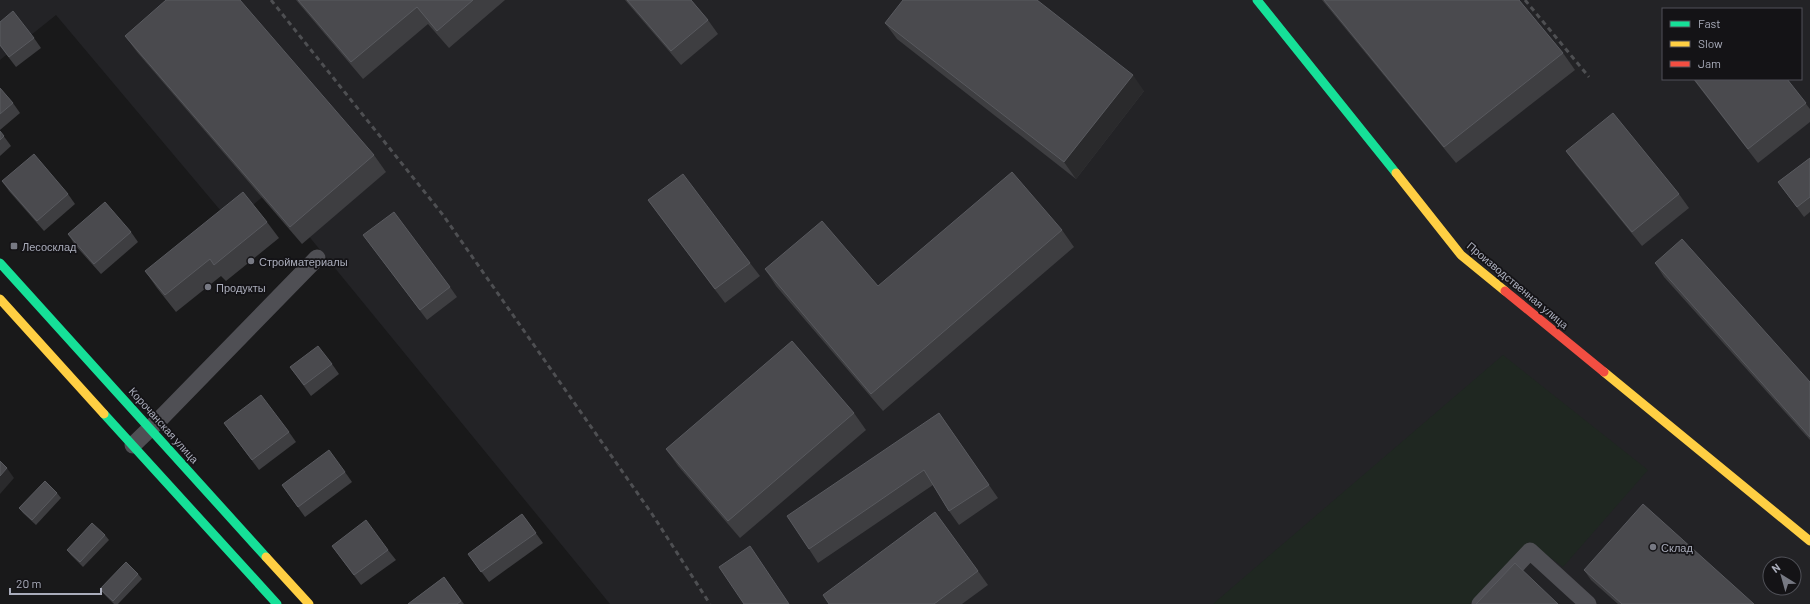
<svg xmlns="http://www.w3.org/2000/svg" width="1810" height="604" font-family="Barlow,sans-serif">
<rect width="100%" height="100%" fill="#19191a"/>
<path fill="#232326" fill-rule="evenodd" d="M 0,0 L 1810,0 L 1810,604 L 610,604 L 271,190 L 231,223 L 56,15 L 0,60 ZM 1663,9 L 1801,9 L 1801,79 L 1663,79 ZM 1770,564 L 1794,564 L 1794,588 L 1770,588 Z"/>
<path fill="#1f2721" d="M 1503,355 L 1648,470 L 1563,567 L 1529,542 L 1470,604 L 1213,604 Z"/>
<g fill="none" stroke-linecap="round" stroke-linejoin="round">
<g stroke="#4f4f54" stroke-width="17">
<path d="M 133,445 L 161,418 L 317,258"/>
<path d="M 1480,604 L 1530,551 L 1588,604"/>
</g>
<g stroke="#16e098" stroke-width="9">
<path d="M 1257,0 L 1396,173"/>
<path d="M 0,263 L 266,557"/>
<path d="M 104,414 L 277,604"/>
</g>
<g stroke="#ffcf43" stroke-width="9">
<path d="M 1396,173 L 1461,255 L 1505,291"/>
<path d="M 0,299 L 104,414"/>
<path d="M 1604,372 L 1810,541"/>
<path d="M 266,557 L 309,604"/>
</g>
<path stroke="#f24e42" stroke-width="9" d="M 1505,291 L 1604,372"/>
<g stroke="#4e4f52" stroke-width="3" stroke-dasharray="5 4" stroke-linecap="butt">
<path d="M 271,0 L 443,215 L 652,514 L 710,604"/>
<path d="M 1525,0 L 1589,77"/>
</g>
</g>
<g fill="#3e3e41">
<path d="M 296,0 L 505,0 L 449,48 L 428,24 L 363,79 Z"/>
<path d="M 625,0 L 691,0 L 708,20 L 718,34 L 681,65 Z"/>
<path d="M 1322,0 L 1519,0 L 1563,53 L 1575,70 L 1456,163 Z"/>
<path d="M 0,22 L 34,38 L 41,48 L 16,67 L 0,46 Z"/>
<path d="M 885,23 L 1144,91 L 1076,179 L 897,39 Z"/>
<path d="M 125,36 L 374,155 L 386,172 L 302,244 L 137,52 Z"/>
<path d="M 1693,79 L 1787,79 L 1810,109 L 1810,122 L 1758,163 Z"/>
<path d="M 0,88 L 13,103 L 20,113 L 0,130 Z"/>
<path d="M 0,131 L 11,146 L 0,156 Z"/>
<path d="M 1566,151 L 1679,194 L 1689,208 L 1642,246 L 1576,165 Z"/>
<path d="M 1810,158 L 1810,212 L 1804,217 L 1778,182 Z"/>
<path d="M 2,181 L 68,194 L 75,204 L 44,231 L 9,191 Z"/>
<path d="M 648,200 L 750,263 L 760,276 L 725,303 L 658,214 Z"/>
<path d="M 267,222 L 279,238 L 226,281 L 221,276 L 176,312 L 157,288 L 145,271 Z"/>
<path d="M 1062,230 L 1074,247 L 883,411 L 776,286 L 765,269 L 878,286 Z"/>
<path d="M 131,232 L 138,242 L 101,274 L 75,245 L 68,234 Z"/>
<path d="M 363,235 L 450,287 L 457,297 L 427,320 Z"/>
<path d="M 1655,263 L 1810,382 L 1810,440 L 1664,277 Z"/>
<path d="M 332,364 L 339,374 L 311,396 L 290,367 Z"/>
<path d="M 854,413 L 866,430 L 740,538 L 678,466 L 666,449 Z"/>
<path d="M 939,413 L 998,498 L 959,525 L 949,511 L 933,485 L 818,563 L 809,549 Z"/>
<path d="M 224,423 L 289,432 L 296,442 L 259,470 Z"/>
<path d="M 345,472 L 352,482 L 305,517 L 282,485 Z"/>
<path d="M 57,493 L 61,498 L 36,525 L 23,513 L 19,508 Z"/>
<path d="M 522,514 L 543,543 L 489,582 L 468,554 Z"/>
<path d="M 105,535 L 109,540 L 83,567 L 71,555 L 67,550 Z"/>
<path d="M 332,546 L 388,550 L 396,560 L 361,585 Z"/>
<path d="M 1584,570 L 1754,604 L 1618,604 L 1591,580 Z"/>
<path d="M 978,571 L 988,585 L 962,604 L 829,604 Z"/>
<path d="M 138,574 L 142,579 L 118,604 L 114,604 L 104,594 L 100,589 Z"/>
<path d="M 444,577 L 464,604 L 408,604 Z"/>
</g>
<g fill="#2a2a2c">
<path d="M 1133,75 L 1144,91 L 1076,179 L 1064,162 Z"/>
<path d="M 7,468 L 14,478 L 0,494 L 0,476 Z"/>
</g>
<g fill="#4a4a4e" stroke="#595a5f">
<path d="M 166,0 L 240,0 L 374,155 L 290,227 L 125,36 Z"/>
<path d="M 298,0 L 473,0 L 437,31 L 417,7 L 351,62 Z"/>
<path d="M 627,0 L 691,0 L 708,20 L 671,51 Z"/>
<path d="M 903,0 L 1037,0 L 1133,75 L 1064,162 L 885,23 Z"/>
<path d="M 1324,0 L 1519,0 L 1563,53 L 1444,147 Z"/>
<path d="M 13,11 L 34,38 L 9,57 L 0,45 L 0,22 Z"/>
<path d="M 1694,79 L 1787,79 L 1806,103 L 1748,149 Z"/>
<path d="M 0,88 L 13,103 L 0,114 Z"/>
<path d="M 1613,113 L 1679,194 L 1632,232 L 1566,151 Z"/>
<path d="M 0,131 L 4,136 L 0,140 Z"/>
<path d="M 34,154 L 68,194 L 37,221 L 2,181 Z"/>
<path d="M 1810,158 L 1810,197 L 1797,207 L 1778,182 Z"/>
<path d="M 1012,172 L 1062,230 L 871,394 L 765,269 L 822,221 L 878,286 Z"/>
<path d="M 683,174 L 750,263 L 715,289 L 648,200 Z"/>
<path d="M 243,192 L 267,222 L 214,265 L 210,259 L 165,295 L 145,271 Z"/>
<path d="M 105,202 L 131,232 L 94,264 L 68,234 Z"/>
<path d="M 394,212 L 450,287 L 420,310 L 363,235 Z"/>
<path d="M 1682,239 L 1810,382 L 1810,437 L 1655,263 Z"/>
<path d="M 792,341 L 854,413 L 728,521 L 666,449 Z"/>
<path d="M 318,346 L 332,364 L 304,385 L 290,367 Z"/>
<path d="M 261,395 L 289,432 L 252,460 L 224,423 Z"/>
<path d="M 939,413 L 989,485 L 949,511 L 924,470 L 809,549 L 787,516 Z"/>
<path d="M 329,450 L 345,472 L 298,507 L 282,485 Z"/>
<path d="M 0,461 L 7,468 L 0,476 Z"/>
<path d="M 45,481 L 57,493 L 32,520 L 19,508 Z"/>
<path d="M 1643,504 L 1754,604 L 1622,604 L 1584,570 Z"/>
<path d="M 935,512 L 978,571 L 934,604 L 829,604 L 823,595 Z"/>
<path d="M 522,514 L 536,533 L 481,572 L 468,554 Z"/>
<path d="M 366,520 L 388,550 L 354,575 L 332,546 Z"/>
<path d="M 92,523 L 105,535 L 80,562 L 67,550 Z"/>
<path d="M 750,546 L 789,604 L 744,604 L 719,567 Z"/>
<path d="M 126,562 L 138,574 L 113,601 L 100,589 Z"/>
<path d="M 1515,563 L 1558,604 L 1476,604 Z"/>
<path d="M 444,577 L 461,601 L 457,604 L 408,604 Z"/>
</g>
<g fill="#777983" stroke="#141316" stroke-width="1.5">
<rect x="10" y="242" width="8" height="8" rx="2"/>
<circle cx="251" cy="261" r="4"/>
<circle cx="208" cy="287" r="4"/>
<circle cx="1653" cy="547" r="4"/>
</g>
<g text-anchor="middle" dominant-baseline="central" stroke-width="3.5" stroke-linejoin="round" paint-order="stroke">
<g font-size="11" fill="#aaadbb" stroke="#141316" text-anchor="start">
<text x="22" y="246">Лесосклад</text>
<text x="259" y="261">Стройматериалы</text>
<text x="216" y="287">Продукты</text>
<text x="1661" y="547">Склад</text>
</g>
<g font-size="11" fill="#aaadbb" stroke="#141316">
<text transform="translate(1518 285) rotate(40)">Производственная улица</text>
<text transform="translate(164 425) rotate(48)">Корочанская улица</text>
</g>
</g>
<rect x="1662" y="8" width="140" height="72" fill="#141316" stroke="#505158"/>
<rect x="1670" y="21" width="20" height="6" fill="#16e098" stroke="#505158"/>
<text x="1698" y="28" font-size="12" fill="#aaadbb">Fast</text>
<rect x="1670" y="41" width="20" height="6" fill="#ffcf43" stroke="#505158"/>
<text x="1698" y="48" font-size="12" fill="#aaadbb">Slow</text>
<rect x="1670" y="61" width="20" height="6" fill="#f24e42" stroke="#505158"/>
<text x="1698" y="68" font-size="12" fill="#aaadbb">Jam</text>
<g transform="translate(1782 576) rotate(323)"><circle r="19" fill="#141316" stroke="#505158"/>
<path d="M0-3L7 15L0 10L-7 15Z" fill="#777983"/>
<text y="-6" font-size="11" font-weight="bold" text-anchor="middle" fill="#aaadbb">N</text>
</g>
<path d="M10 588v6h91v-6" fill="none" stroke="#aaadbb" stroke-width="2"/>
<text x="16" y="588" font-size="12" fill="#aaadbb" stroke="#141316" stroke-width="3" paint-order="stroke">20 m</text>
</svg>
